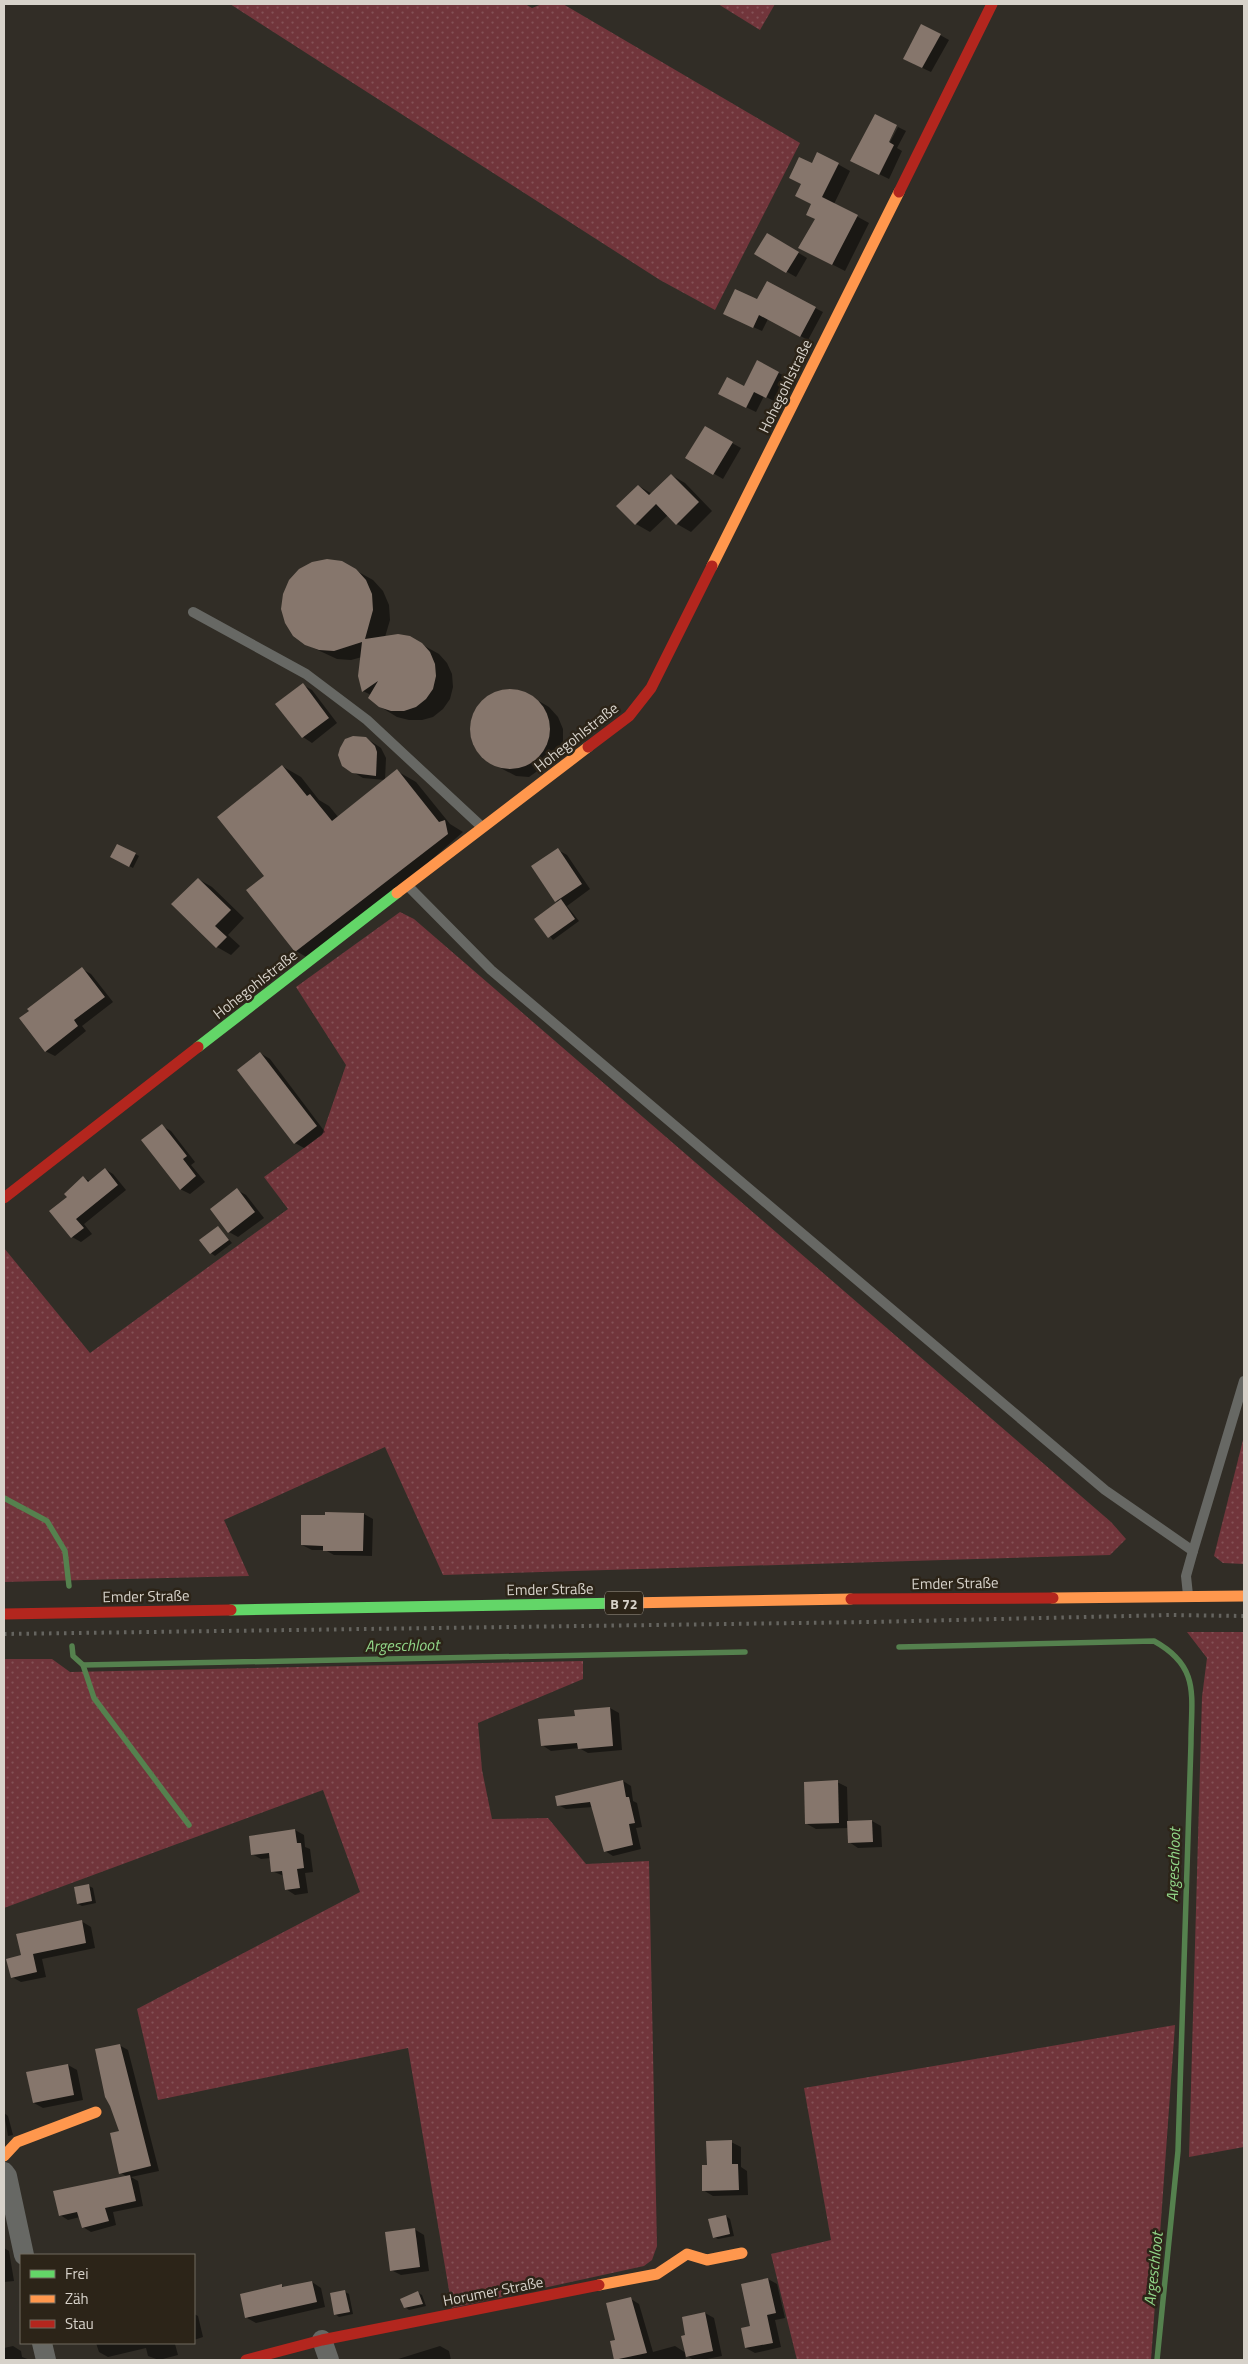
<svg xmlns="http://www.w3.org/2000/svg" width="1248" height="2364" font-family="'Titillium Web',sans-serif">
<defs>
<pattern id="grass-dots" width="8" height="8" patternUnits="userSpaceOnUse" patternTransform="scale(1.25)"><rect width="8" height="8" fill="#71353b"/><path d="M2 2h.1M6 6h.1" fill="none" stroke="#845156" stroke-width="1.8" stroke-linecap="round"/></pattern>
</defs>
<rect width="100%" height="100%" fill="#312d26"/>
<g fill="url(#grass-dots)">
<path d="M 230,4 L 525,4 L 532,8 L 542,4 L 563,4 L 800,143 L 715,310 L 660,280 Z"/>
<path d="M 718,4 L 775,4 L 760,30 Z"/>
<path d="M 400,912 L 414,919 L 1111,1522 L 1126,1539 L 1110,1555 L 443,1575 L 385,1447 L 224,1520 L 249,1576 L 4,1582 L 4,1248 L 90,1353 L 288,1209 L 264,1177 L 322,1135 L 346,1065 L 296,987 Z"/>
<path d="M 1244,1436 L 1244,1564 L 1223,1563 L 1214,1556 Z"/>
<path d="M 1187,1632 L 1244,1632 L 1244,2147 L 1189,2157 L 1202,1697 L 1207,1658 Z"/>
<path d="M 4,1659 L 52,1659 L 70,1672 L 583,1661 L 583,1679 L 478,1723 L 482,1770 L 492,1819 L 548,1818 L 586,1864 L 649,1861 L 657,2246 L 652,2260 L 644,2266 L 452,2308 L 408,2048 L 158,2100 L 137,2009 L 360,1892 L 323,1790 L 4,1908 Z"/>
<path d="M 1175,2025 L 1151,2360 L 797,2360 L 771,2254 L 831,2240 L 804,2088 Z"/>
</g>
<g fill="#0007">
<path d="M 940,35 L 949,40 L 931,72 L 914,64 Z"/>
<path d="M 898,127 L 906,131 L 897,148 L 902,151 L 889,179 L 861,165 L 885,147 L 887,148 Z"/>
<path d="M 818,153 L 850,171 L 834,204 L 869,223 L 845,271 L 812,254 L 816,219 L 812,204 L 812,165 Z"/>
<path d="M 767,234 L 807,258 L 796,277 L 756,254 Z"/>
<path d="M 757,301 L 815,308 L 823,312 L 808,340 L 768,319 L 762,331 L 733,318 Z"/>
<path d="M 779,373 L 788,378 L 776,402 L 764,396 L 756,412 L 729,399 Z"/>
<path d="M 705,428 L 741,448 L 723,479 L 687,458 Z"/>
<path d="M 671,475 L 685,483 L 712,511 L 691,532 L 677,524 L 668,515 L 650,532 L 636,524 L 618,506 L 639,486 L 652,494 Z"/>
<path d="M 355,570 L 373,580 L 383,591 L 389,605 L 390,620 L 385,637 L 410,638 L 439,654 L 447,663 L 452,674 L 453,687 L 450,699 L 443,709 L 433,717 L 422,720 L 409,720 L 397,717 L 379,706 L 371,695 L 363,691 L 360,676 L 362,657 L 351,660 L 337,659 L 305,644 Z"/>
<path d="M 303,685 L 312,690 L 337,723 L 312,743 L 303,737 Z"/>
<path d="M 509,690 L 523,692 L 549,707 L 558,717 L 563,729 L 563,743 L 560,755 L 529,777 L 516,776 L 489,762 L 480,754 L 473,744 L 471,732 L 472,719 L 477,708 L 485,698 L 496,692 Z"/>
<path d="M 366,738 L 381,748 L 386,758 L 385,780 L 363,778 L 348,769 Z"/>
<path d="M 282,766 L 301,777 L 319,800 L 329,806 L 339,818 L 397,771 L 416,782 L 450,824 L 463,832 L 315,962 L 296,951 L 266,876 Z"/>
<path d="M 118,845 L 139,856 L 133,868 L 112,857 Z"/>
<path d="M 558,850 L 567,855 L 590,889 L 567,906 L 579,921 L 553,940 L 536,919 L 558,902 L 556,901 Z"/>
<path d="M 198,879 L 212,887 L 244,918 L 228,935 L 240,946 L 231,955 L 217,947 Z"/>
<path d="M 82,969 L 91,974 L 113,1002 L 82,1026 L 86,1031 L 55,1056 L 45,1051 Z"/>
<path d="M 260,1053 L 270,1059 L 325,1132 L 304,1148 L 295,1143 Z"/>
<path d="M 162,1126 L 171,1131 L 195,1162 L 191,1165 L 205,1182 L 190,1194 L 180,1189 Z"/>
<path d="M 105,1169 L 113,1174 L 126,1190 L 84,1224 L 92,1234 L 81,1242 L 72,1237 L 51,1211 L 68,1197 L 83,1178 L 90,1181 Z"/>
<path d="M 237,1190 L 246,1195 L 264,1218 L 238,1237 L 229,1232 L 212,1209 Z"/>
<path d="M 218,1227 L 232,1243 L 215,1256 L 211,1253 Z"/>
<path d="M 364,1514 L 373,1519 L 372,1556 L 334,1555 L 325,1550 L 312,1550 L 302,1545 Z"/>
<path d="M 610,1708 L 619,1713 L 622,1750 L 588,1753 L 579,1748 L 551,1751 L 542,1745 L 576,1717 Z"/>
<path d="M 623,1781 L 631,1786 L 633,1801 L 637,1803 L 642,1827 L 636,1828 L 641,1849 L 613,1856 L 605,1851 L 593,1807 L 566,1809 L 558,1805 Z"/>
<path d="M 837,1782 L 847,1787 L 848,1822 L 872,1821 L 881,1826 L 882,1847 L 858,1848 L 849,1842 L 848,1828 L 816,1829 L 807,1824 Z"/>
<path d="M 295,1830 L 304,1835 L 305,1847 L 310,1849 L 313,1872 L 305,1873 L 308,1893 L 295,1895 L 286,1889 L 284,1876 L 272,1871 L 271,1858 L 261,1859 L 252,1854 Z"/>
<path d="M 89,1886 L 93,1888 L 96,1903 L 82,1906 L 78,1904 Z"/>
<path d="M 81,1921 L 91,1927 L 95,1948 L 42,1959 L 46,1977 L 21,1982 L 12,1977 L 22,1956 Z"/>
<path d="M 119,2045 L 128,2050 L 159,2171 L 131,2177 L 138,2181 L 143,2206 L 113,2212 L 116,2225 L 91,2232 L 83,2227 L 80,2217 L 68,2220 L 60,2215 L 128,2177 L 121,2173 Z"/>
<path d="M 68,2065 L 77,2070 L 83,2100 L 43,2108 L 34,2103 Z"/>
<path d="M 4,2113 L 8,2116 L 13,2135 L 8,2136 Z"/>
<path d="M 731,2142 L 741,2147 L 741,2167 L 747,2171 L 748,2195 L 713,2196 L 703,2190 L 708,2166 Z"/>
<path d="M 726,2216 L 730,2219 L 734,2236 L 718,2239 L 714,2237 Z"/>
<path d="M 414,2229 L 424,2235 L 429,2271 L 401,2275 L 391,2270 Z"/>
<path d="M 4,2248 L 9,2251 L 14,2281 L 4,2282 Z"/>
<path d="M 768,2279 L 777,2284 L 785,2318 L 775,2320 L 781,2347 L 755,2353 L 746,2348 L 752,2327 L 743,2285 Z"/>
<path d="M 312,2282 L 321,2288 L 325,2307 L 256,2323 L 247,2318 L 282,2286 L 286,2288 Z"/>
<path d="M 345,2292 L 349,2294 L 353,2314 L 339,2317 L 335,2314 Z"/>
<path d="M 418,2293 L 422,2295 L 426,2306 L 409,2310 L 405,2307 Z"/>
<path d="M 631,2299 L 639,2304 L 653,2352 L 675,2346 L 686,2353 L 687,2336 L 705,2313 L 714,2318 L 722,2356 L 702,2360 L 694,2360 L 685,2355 L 686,2360 L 615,2360 L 611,2342 L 616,2341 Z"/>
<path d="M 194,2314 L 198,2316 L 203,2337 L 194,2340 Z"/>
<path d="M 96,2343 L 182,2343 L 175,2344 L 178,2355 L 159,2360 L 148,2356 L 146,2348 L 108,2357 L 99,2352 Z"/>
<path d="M 13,2346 L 21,2351 L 22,2357 L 30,2360 L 4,2360 L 4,2348 Z"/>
<path d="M 440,2346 L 449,2351 L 451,2360 L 395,2360 Z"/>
</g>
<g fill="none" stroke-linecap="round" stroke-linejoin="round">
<g stroke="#55814e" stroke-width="5.5">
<path d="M 4,1498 L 47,1521 L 65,1551 L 69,1586"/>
<path d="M 72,1646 L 73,1656 L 83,1665 L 745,1652"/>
<path d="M 899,1647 L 1154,1641 C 1201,1667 1191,1696 1191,1743 L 1178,2151 L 1157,2360"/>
<path d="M 83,1665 L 94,1698 L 189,1825"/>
</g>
</g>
<g fill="#86766c">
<path d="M 921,24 L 941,34 L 922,68 L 903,59 Z"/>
<path d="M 875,114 L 897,125 L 889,142 L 894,145 L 879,175 L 850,161 Z"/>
<path d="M 817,152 L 839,163 L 822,197 L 858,215 L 832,265 L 798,248 L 815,219 L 806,215 L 811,204 L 795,196 L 801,184 L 789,178 L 799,157 L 812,163 Z"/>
<path d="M 767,233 L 799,252 L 786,273 L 754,254 Z"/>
<path d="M 767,281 L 816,307 L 800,337 L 759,315 L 753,328 L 723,314 L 735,289 L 757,299 Z"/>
<path d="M 757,360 L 779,372 L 766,398 L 754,392 L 746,408 L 718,394 L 727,377 L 744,386 Z"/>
<path d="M 705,426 L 733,442 L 713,475 L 685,458 Z"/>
<path d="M 671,474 L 699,502 L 676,525 L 656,504 L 635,525 L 616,506 L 638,485 L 649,495 Z"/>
<path d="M 327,559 L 342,561 L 356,569 L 366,580 L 372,594 L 373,610 L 365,639 L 398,634 L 410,636 L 422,643 L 430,652 L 435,664 L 436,676 L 433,689 L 426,699 L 416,707 L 404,711 L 391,711 L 379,707 L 368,698 L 378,681 L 362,692 L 358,676 L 362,642 L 334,651 L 319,650 L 305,645 L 293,636 L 285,623 L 281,609 L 283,594 L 289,580 L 299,569 L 312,562 Z"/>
<path d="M 303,683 L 329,718 L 302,738 L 275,704 Z"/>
<circle cx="510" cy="729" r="40"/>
<path d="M 353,736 L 366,737 L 375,746 L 377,752 L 376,776 L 352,773 L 342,766 L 338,755 L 340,748 L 345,739 Z"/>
<path d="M 282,765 L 307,796 L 310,794 L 332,821 L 397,769 L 439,822 L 445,820 L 448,834 L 295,952 L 246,890 L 264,876 L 217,817 Z"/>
<path d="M 117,844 L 136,853 L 129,867 L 110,857 Z"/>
<path d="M 558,848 L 582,884 L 555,902 L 531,866 Z"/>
<path d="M 198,878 L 231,910 L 215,926 L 227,937 L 216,948 L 171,904 Z"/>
<path d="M 561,899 L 575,919 L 548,938 L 534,919 Z"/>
<path d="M 82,967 L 105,997 L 74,1020 L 78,1026 L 45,1052 L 19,1018 L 29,1011 L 27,1009 Z"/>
<path d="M 260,1052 L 317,1126 L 294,1144 L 237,1070 Z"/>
<path d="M 162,1124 L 187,1156 L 183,1159 L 196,1176 L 180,1190 L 141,1140 Z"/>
<path d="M 105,1168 L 118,1185 L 76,1219 L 84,1228 L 71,1238 L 49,1211 L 67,1197 L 64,1194 L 83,1176 L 88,1182 Z"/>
<path d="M 237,1188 L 255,1212 L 228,1233 L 210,1209 Z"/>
<path d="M 218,1226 L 229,1240 L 210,1254 L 199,1240 Z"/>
<path d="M 325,1512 L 364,1513 L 363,1551 L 323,1551 L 323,1546 L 301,1545 L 301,1515 L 325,1515 Z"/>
<path d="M 610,1707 L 613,1746 L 578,1749 L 577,1743 L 541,1746 L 538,1719 L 575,1716 L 574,1710 Z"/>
<path d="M 623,1780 L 626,1797 L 629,1797 L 635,1823 L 629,1824 L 633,1845 L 604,1852 L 590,1802 L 557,1806 L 555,1796 Z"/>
<path d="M 838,1780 L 839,1823 L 805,1824 L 804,1782 Z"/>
<path d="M 872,1820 L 873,1842 L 848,1843 L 847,1821 Z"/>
<path d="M 295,1829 L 297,1843 L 301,1843 L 304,1868 L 297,1869 L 300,1888 L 285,1890 L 282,1871 L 271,1872 L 269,1853 L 251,1855 L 249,1836 Z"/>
<path d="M 89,1884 L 92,1901 L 77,1904 L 74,1887 Z"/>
<path d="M 82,1920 L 86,1943 L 33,1954 L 37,1972 L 11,1978 L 6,1959 L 21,1955 L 16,1934 Z"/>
<path d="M 120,2044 L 151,2166 L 119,2174 L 110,2133 L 119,2131 L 110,2106 L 105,2097 L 95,2049 Z"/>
<path d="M 68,2064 L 74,2095 L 33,2103 L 26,2072 Z"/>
<path d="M 732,2140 L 732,2164 L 738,2164 L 739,2190 L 702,2191 L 702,2165 L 707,2165 L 706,2141 Z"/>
<path d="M 130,2175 L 136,2201 L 105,2208 L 109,2221 L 82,2228 L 77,2212 L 59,2216 L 53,2191 Z"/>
<path d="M 726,2215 L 730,2234 L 713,2238 L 708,2219 Z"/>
<path d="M 415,2228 L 420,2267 L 390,2271 L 385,2232 Z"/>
<path d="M 768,2278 L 776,2313 L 767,2315 L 773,2343 L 745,2348 L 741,2328 L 750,2326 L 741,2284 Z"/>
<path d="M 312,2281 L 317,2302 L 245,2318 L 240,2294 L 282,2284 L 282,2287 Z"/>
<path d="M 345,2290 L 350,2312 L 334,2315 L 330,2293 Z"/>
<path d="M 418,2291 L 423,2304 L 404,2308 L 400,2299 Z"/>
<path d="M 631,2297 L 647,2353 L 614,2360 L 610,2341 L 615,2340 L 606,2303 Z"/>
<path d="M 705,2312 L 713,2351 L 686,2357 L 681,2336 L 685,2335 L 682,2317 Z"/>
</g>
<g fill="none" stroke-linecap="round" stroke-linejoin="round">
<g stroke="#676864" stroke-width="10">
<path d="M 193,612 L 306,674 L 367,720 L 482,827"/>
<path d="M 409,887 L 491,970 L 1105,1490 L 1193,1551"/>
<path d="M 1188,1595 L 1186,1576 L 1193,1551 L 1244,1381"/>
</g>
<g stroke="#676864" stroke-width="20">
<path d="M 4,2172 L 7,2176 L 24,2255"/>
<path d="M 322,2340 L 329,2360"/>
<path d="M 42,2343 L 46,2360"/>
</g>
<g stroke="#63d668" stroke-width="11">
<path d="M 198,1047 L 397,893"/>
<path d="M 231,1610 L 626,1603"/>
</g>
<g stroke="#ff974d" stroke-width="11">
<path d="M 712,566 L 899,192"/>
<path d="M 397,893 L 588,747"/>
<path d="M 1053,1598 L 1244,1596"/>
<path d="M 626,1603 L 851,1599"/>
<path d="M 4,2156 L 17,2142 L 96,2112"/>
<path d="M 599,2285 L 657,2274 L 687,2254 L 707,2260 L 742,2253"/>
</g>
<g stroke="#b3261e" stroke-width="11">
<path d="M 899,192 L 992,4"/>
<path d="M 588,747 L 629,716 L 651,688 L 712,566"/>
<path d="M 4,1198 L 198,1047"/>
<path d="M 851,1599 L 1053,1598"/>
<path d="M 4,1614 L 231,1610"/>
<path d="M 246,2360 L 322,2340 L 599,2285"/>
</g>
<path stroke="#65645f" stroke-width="4" stroke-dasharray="2.5 5" stroke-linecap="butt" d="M 4,1634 L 870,1622 L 1170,1615 L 1244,1616"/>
</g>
<g text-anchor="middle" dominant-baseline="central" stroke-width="5" stroke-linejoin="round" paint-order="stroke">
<rect fill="#2c2418" stroke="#a49e95" stroke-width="1" x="605" y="1591.5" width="38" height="23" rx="4"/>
<g font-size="14" font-weight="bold" fill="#d7d2ca">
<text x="624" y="1603">B 72</text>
</g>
<g font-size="15" fill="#d7d2ca" stroke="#2c2418">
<text transform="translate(785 386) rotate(-64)">Hohegohlstraße</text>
<text transform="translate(576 737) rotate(-38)">Hohegohlstraße</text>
<text transform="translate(255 984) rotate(-38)">Hohegohlstraße</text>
<text transform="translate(955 1583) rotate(-1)">Emder Straße</text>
<text transform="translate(550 1589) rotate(-1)">Emder Straße</text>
<text transform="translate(146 1596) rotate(-1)">Emder Straße</text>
<text transform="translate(493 2291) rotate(-11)">Horumer Straße</text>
</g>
<g font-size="16" font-style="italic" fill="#91d587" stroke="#2c2418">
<text transform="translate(402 1645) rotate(-1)">Argeschloot</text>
<text transform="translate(1173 1865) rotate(-88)">Argeschloot</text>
<text transform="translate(1153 2269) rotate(-84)">Argeschloot</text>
</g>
</g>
<rect width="1248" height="2364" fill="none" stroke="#d7d2ca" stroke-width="10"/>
<rect x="20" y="2254" width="175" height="90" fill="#2c2418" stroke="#706a5f"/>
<rect x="30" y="2270" width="25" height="8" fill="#63d668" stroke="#706a5f"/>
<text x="65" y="2279" font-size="15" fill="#d7d2ca">Frei</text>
<rect x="30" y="2295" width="25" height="8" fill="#ff974d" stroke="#706a5f"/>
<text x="65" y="2304" font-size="15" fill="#d7d2ca">Zäh</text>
<rect x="30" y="2320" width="25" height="8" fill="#b3261e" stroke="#706a5f"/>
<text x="65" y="2329" font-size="15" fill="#d7d2ca">Stau</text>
</svg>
